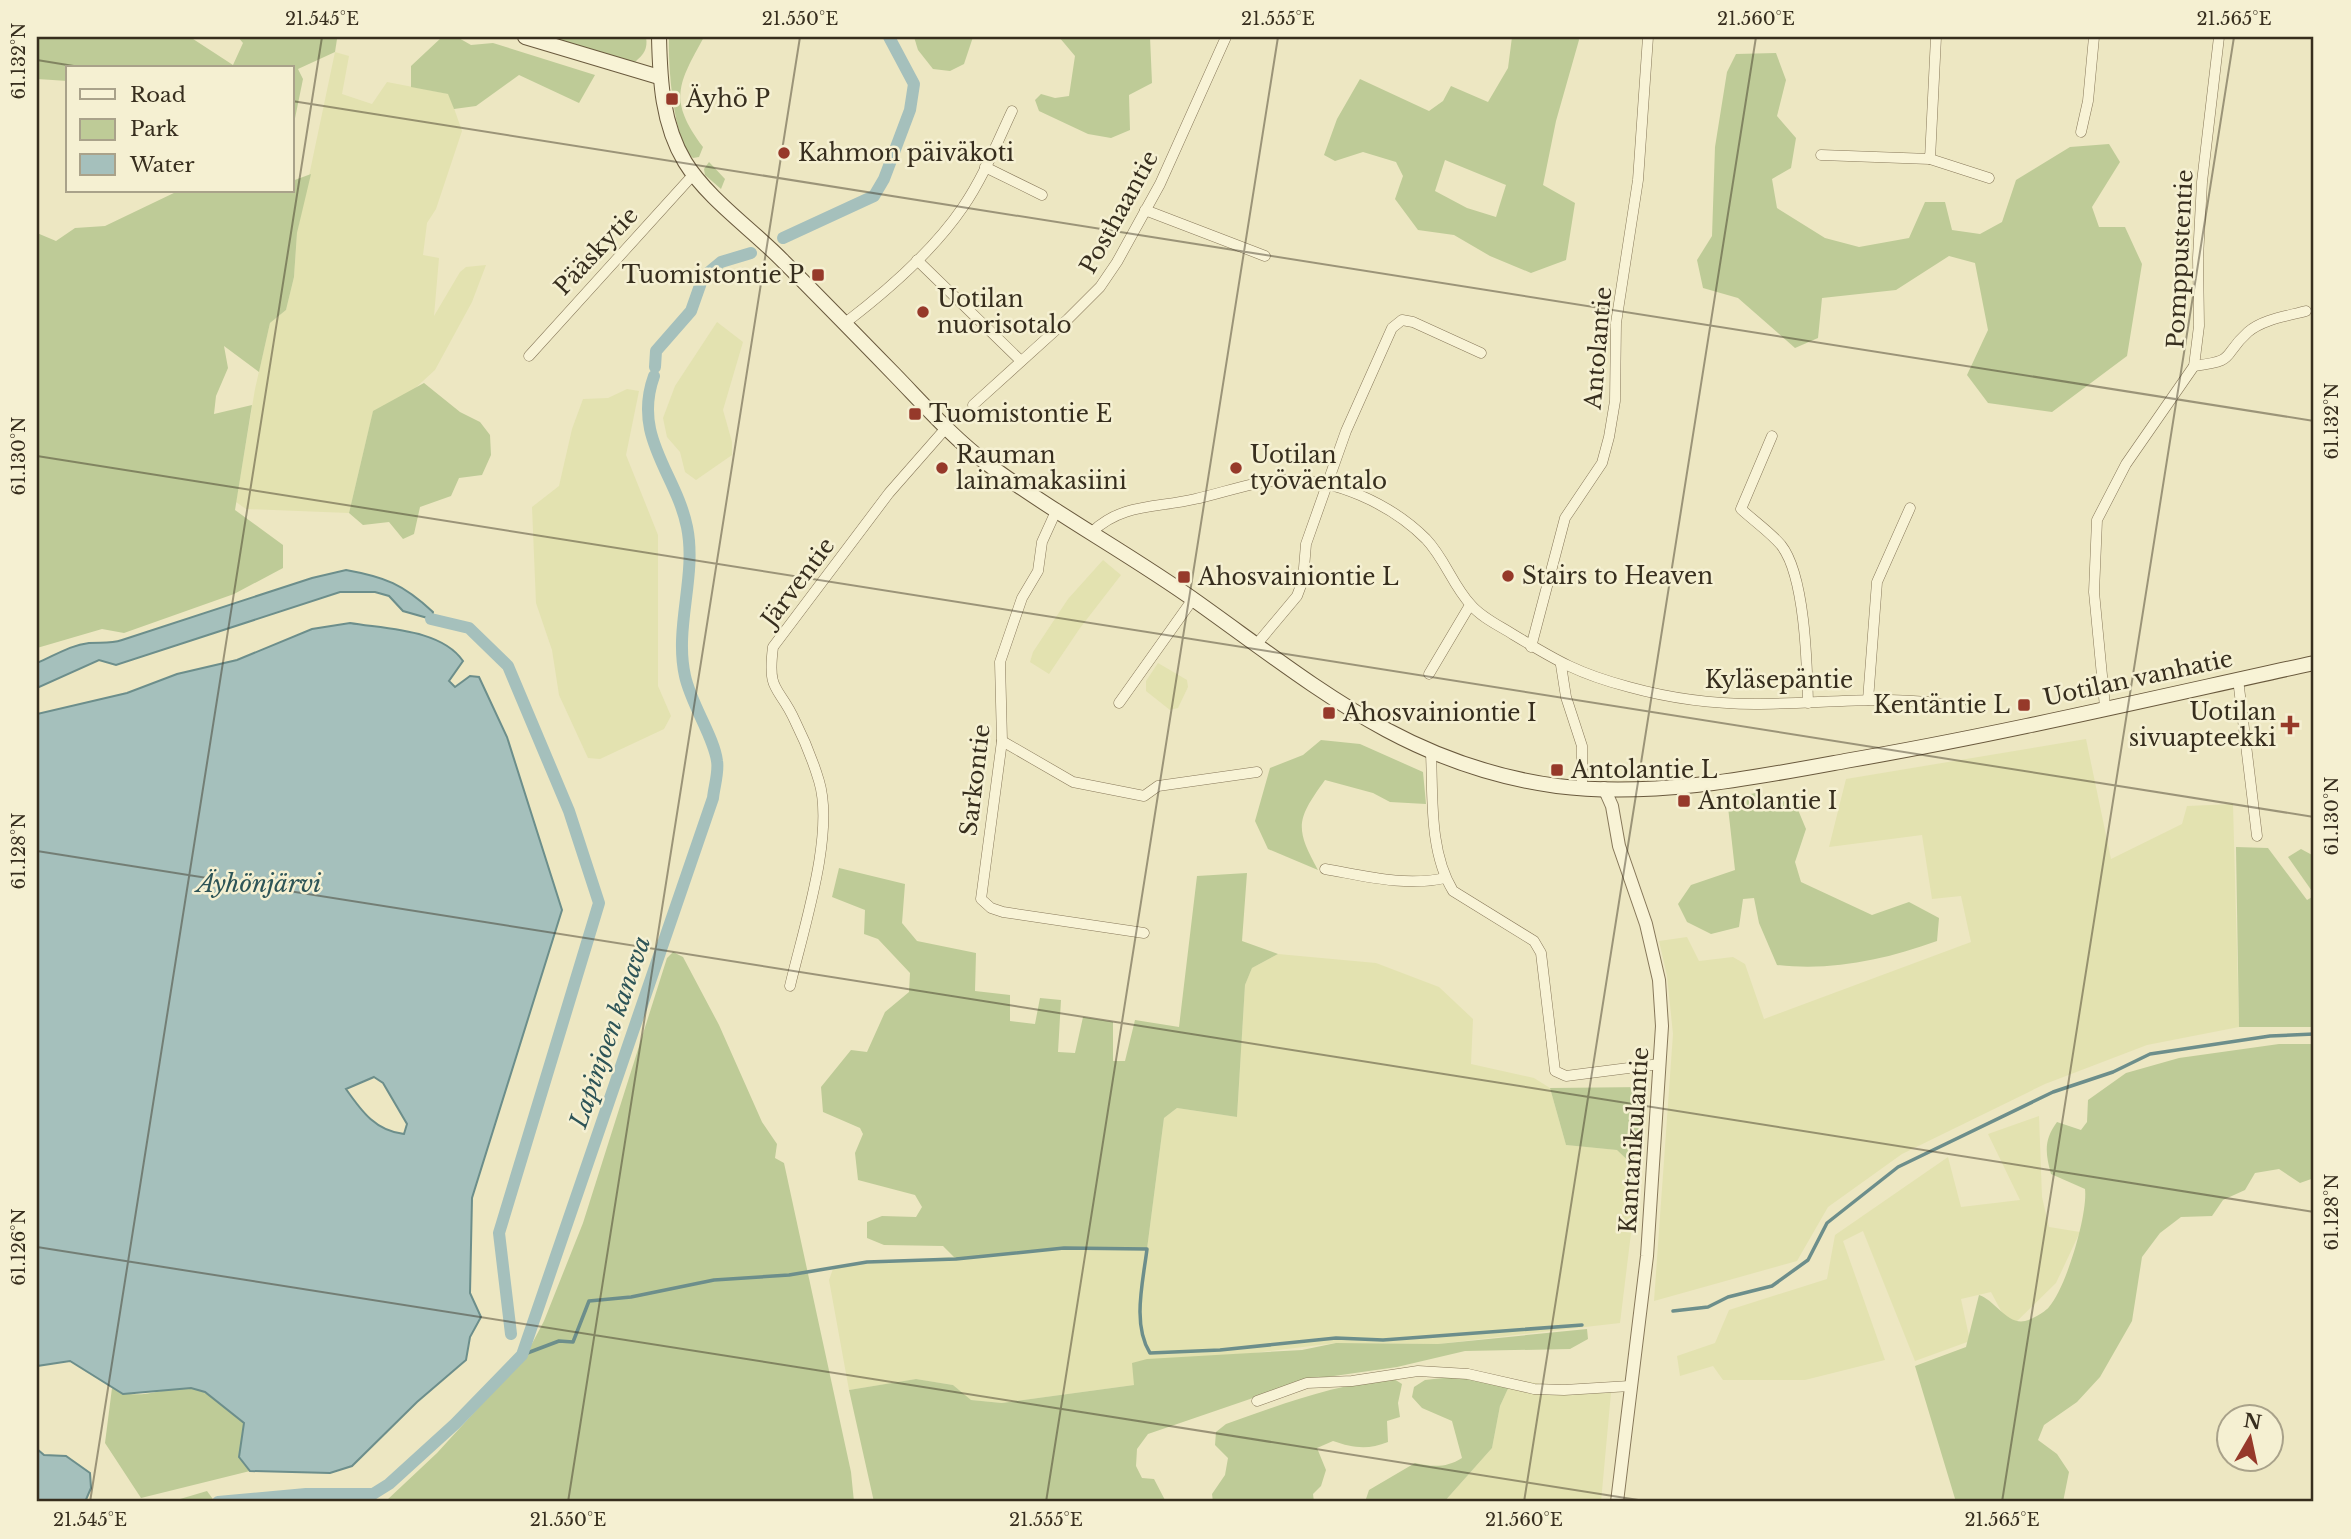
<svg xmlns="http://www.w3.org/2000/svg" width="2351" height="1539" font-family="'Libre Baskerville',serif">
<rect width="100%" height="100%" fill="#ede7c2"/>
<g fill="#e3e2b0">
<path d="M 335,52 L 349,56 L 342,94 L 372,104 L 387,82 L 449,94 L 462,131 L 436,209 L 427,223 L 423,255 L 439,258 L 434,316 L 460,272 L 466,267 L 486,265 L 472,302 L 435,370 L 411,392 L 373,412 L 349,513 L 246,509 L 236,502 L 255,389 L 270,323 L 286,310 L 294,277 L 297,233 Z"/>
<path d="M 717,322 L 743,342 L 723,410 L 732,442 L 732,455 L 696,480 L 685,472 L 680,452 L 667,437 L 663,418 L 675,386 Z"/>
<path d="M 627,389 L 639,391 L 626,455 L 658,535 L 658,686 L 671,716 L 664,729 L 600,759 L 588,758 L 559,695 L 552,650 L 536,603 L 532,507 L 559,486 L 572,429 L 583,399 L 608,398 Z"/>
<path d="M 1103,560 L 1121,575 L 1080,628 L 1049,674 L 1030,662 L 1033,652 L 1068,599 Z"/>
<path d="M 1158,663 L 1187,680 L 1188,687 L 1178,708 L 1170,710 L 1146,691 L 1146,681 Z"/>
<path d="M 2086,739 L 2111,859 L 2182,824 L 2187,806 L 2233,804 L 2239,1027 L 2147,1045 L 2045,1084 L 1902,1154 L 1828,1207 L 1797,1261 L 1654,1301 L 1673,1034 L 1667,976 L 1659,941 L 1687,937 L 1699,961 L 1733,957 L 1745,964 L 1764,1019 L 1971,942 L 1961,896 L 1932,899 L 1922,835 L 1829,847 L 1846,779 Z"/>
<path d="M 1278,954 L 1376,963 L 1439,987 L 1473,1019 L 1471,1064 L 1534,1078 L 1550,1088 L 1566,1145 L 1618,1150 L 1633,1165 L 1633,1217 L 1620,1323 L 1438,1344 L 1336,1343 L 1229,1356 L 1134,1385 L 1002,1403 L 970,1400 L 953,1385 L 916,1379 L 849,1390 L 829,1280 L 834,1266 L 1064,1248 L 1147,1249 L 1164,1118 L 1177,1108 L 1237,1117 L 1245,985 L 1252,968 Z"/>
<path d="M 2039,1116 L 2042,1197 L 2049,1227 L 2080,1232 L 2056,1283 L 2010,1328 L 1991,1292 L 1961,1299 L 1970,1341 L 1915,1361 L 1863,1231 L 1843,1241 L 1885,1360 L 1805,1380 L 1723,1380 L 1713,1366 L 1680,1376 L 1677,1356 L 1715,1343 L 1729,1310 L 1827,1279 L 1835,1235 L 1948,1157 L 1961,1207 L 2020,1200 L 1988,1134 Z"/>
<path d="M 1525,1381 L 1555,1387 L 1612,1382 L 1601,1502 L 1444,1502 L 1492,1448 L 1500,1406 L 1511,1382 Z"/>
</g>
<g fill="#becb97" fill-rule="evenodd">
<path d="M 37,37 L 190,37 L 233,65 L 243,43 L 238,37 L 337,39 L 335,52 L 298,69 L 303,79 L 292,133 L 292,68 L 68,68 L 68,81 L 37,79 Z"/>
<path d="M 442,37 L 457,37 L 471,45 L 493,43 L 595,75 L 579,103 L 519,75 L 476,106 L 454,109 L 448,94 L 411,87 L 411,66 Z"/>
<path d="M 545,37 L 646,37 C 648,49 644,54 635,62 Z"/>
<path d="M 669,37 L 704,37 C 678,84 668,100 703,147 L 699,157 L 693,158 C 673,140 668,64 669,37 Z"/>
<path d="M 914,37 L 973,37 L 964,64 L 950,71 L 933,69 L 918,50 Z"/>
<path d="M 1059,37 L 1150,37 L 1152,83 L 1129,95 L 1130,130 L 1111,138 L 1088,134 L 1039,111 L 1035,100 L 1041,94 L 1055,98 L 1069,96 L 1075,56 Z"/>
<path d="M 1512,37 L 1578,37 L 1579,40 L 1556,121 L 1543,185 L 1575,203 L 1566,260 L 1531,273 L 1490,256 L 1454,235 L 1418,230 L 1395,199 L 1403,176 L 1396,162 L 1363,152 L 1335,161 L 1324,155 L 1337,119 L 1360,79 L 1429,111 L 1443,101 L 1451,86 L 1488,102 L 1508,68 ZM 1445,160 L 1506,185 L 1496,217 L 1467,208 L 1435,191 Z"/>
<path d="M 1776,53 L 1786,80 L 1777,116 L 1796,138 L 1791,168 L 1772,179 L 1777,208 L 1825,238 L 1859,247 L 1909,238 L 1925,202 L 1945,202 L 1952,230 L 1980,234 L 2002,222 L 2016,180 L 2070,147 L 2109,144 L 2120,162 L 2092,207 L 2099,227 L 2125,227 L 2142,264 L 2127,356 L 2052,412 L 1988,403 L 1967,375 L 1988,330 L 1975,263 L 1949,256 L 1896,290 L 1822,298 L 1818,338 L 1795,348 L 1738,298 L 1703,288 L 1697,260 L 1712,236 L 1715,147 L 1727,72 L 1736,54 Z"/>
<path d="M 709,162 L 725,179 L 721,189 L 705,175 L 704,169 Z"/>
<path d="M 311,174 L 297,233 L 294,277 L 286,310 L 270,323 L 259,372 L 224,346 L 228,368 L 216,396 L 214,414 L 252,405 L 235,510 L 283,545 L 283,568 L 234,594 L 124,633 L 102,629 L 37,648 L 37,233 L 56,241 L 75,228 L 105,226 L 178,191 L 292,191 L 292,181 Z"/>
<path d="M 424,383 L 460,412 L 480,422 L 490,435 L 491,455 L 482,475 L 459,478 L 451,496 L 420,507 L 414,534 L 403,539 L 389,522 L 363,525 L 349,513 L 373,411 Z"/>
<path d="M 1321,740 L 1360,744 L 1423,772 L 1426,804 L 1390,802 L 1373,793 L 1325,780 C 1297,819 1294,827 1318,870 L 1268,849 L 1255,821 L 1270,768 L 1303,755 Z"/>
<path d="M 1756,793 L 1796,805 L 1806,829 L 1795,862 L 1801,882 L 1872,915 L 1909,902 L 1939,918 L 1937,941 C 1884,960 1833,971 1777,965 L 1759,923 L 1754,898 L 1743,899 L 1739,927 L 1711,934 L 1687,922 L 1678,904 L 1691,885 L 1735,870 L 1727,798 Z"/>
<path d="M 2236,847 L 2268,848 L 2307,900 L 2314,896 L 2314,1027 L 2239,1027 Z"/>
<path d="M 2301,849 L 2314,856 L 2314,894 L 2288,857 Z"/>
<path d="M 839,868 L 905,884 L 902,923 L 917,941 L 976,953 L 975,991 L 1010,995 L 1010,1021 L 1035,1024 L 1040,998 L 1061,1000 L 1058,1052 L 1075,1053 L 1083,1017 L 1113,1022 L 1113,1061 L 1125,1061 L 1135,1020 L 1179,1027 L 1197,876 L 1247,873 L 1242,941 L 1278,954 L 1252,968 L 1245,985 L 1237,1117 L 1177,1108 L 1164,1118 L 1147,1249 L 1064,1248 L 956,1259 L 943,1246 L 884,1245 L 867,1238 L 867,1222 L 882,1216 L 916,1217 L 922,1207 L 915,1195 L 858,1180 L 855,1153 L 863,1134 L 860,1128 L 823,1112 L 821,1087 L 851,1050 L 867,1052 L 885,1012 L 909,992 L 910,973 L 878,939 L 864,934 L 865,910 L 832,897 Z"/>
<path d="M 673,952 L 683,957 L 719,1025 L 762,1122 L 777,1144 L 775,1158 L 784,1163 L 851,1472 L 854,1502 L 380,1502 L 387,1500 L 437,1453 L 525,1357 L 544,1321 L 583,1223 L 667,958 Z"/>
<path d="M 2279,1044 L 2314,1044 L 2314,1178 L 2300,1183 L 2279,1169 L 2255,1173 L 2245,1190 L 2223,1200 L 2212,1216 L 2181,1217 L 2160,1233 L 2142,1257 L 2132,1321 L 2100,1377 L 2077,1402 L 2044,1425 L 2038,1440 L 2057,1454 L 2069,1472 L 2063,1502 L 1956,1502 L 1915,1366 L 1966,1347 L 1979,1295 C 1995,1300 2007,1325 2025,1321 C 2031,1320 2045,1312 2049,1307 C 2066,1288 2088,1214 2085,1189 L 2051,1174 C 2045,1152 2044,1140 2057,1122 L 2081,1130 L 2087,1122 L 2088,1100 L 2126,1073 L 2179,1058 Z"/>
<path d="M 1645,1087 L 1633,1165 L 1617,1150 L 1566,1145 L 1550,1088 Z"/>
<path d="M 1587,1329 L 1588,1339 L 1570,1349 L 1465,1351 L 1397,1367 L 1327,1377 L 1253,1398 L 1148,1434 L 1137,1449 L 1136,1466 L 1142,1478 L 1154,1479 L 1166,1502 L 874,1502 L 849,1390 L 916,1379 L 953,1385 L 971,1400 L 1002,1403 L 1134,1385 L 1132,1363 L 1147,1359 L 1302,1350 L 1336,1343 L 1438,1344 Z"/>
<path d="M 1479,1374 L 1511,1382 L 1500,1406 L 1492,1448 L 1444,1502 L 1365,1502 L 1369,1490 L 1415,1463 C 1433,1467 1446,1468 1462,1458 L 1452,1421 L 1422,1408 L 1412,1397 L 1414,1387 L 1425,1380 Z"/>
<path d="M 1394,1379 L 1402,1384 L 1398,1403 L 1400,1417 L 1387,1421 L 1388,1442 C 1368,1450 1353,1448 1333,1441 L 1317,1448 L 1326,1470 L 1321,1486 L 1313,1494 L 1314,1502 L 1213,1502 L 1212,1494 L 1225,1475 L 1228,1458 L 1215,1445 L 1216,1432 L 1226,1424 C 1282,1404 1335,1384 1394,1379 Z"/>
<path d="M 112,1388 C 139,1404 166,1384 194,1389 C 213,1393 230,1411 245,1423 L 239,1457 L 250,1471 L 141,1498 L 105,1443 Z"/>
<path d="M 207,1491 L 215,1502 L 170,1502 Z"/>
</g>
<g fill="#a5c0bc" stroke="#6c8e8b" stroke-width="2" fill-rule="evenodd">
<path d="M 346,570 C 385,577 403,584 433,612 L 431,619 L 403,611 L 389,596 L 375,592 L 340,592 L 116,665 L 99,660 L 37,688 L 37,663 C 54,656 70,645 89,643 C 101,642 110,644 122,640 L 312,578 Z"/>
<path d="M 350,623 C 385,629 441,629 463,661 L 449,681 L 455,687 L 470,676 L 479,677 L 507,737 L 562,910 L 472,1198 L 470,1293 L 481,1317 L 470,1337 L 466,1360 L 417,1402 L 352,1466 L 330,1473 L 250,1471 L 239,1457 L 244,1423 L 205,1392 L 191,1388 L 123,1394 L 70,1361 L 37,1366 L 37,714 L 127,693 L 177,674 L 237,660 L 312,629 ZM 374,1077 L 383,1083 L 407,1124 L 404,1134 C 376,1131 362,1112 346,1089 Z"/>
<path d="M 37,1449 L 44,1455 L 66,1456 L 90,1473 L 91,1488 L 85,1502 L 37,1502 Z"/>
</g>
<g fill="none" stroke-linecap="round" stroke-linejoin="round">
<g stroke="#6c8e8b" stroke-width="3.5">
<path d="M 1673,1311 L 1708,1307 L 1728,1297 L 1772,1286 L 1808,1260 L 1827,1223 L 1898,1167 L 2053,1092 L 2113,1072 L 2150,1054 L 2270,1036 L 2314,1034"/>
<path d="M 522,1355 L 559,1341 L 573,1342 L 589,1301 L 631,1297 L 714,1280 L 789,1275 L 867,1262 L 956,1259 L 1064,1248 L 1147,1249 C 1143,1282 1132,1324 1150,1353 L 1220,1350 L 1336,1338 L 1383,1340 L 1582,1325"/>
</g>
<g stroke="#a5c0bc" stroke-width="12">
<path d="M 783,238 L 874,196 L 884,179 L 910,110 L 914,84 L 889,37"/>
<path d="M 655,367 L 656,351 L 691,311 L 703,277 L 721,262 L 751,253"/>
<path d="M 431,619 L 469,628 L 508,666 L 569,811 L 599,903 L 499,1233 L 511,1334"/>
<path d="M 218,1502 L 306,1494 L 373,1494 L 389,1484 L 455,1424 L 522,1355 L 713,798 C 714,787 719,772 717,761 C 714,737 691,704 685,676 C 674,627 697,576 687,527 C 676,473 632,437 654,376"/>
</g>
<g stroke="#87785a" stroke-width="11">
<g id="minor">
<path d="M 2081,132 L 2088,101 L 2094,37"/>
<path d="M 1821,155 L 1930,159 L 1936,37"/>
<path d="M 1930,159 L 1989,178"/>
<path d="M 985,167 L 1042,195"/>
<path d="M 1145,210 L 1265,256"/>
<path d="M 917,260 L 1021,361"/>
<path d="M 845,323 C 887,291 933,251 963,207 C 983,178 997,143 1012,111"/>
<path d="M 529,356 L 693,175"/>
<path d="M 2194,366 C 2239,360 2220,357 2248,332 C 2263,319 2288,316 2306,311"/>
<path d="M 973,405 L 1068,319 L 1100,287 L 1117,262 L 1160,184 L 1226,37"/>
<path d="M 1772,436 L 1741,509 C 1754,521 1770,532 1781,545 C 1805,575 1807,663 1808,703"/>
<path d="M 1057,509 L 1042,542 L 1038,571 L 1022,598 L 1000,662 L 1002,741 L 981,899 L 991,908 L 1003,912 L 1144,933"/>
<path d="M 1092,532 C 1122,503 1157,508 1195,499 C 1223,493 1254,481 1283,480 C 1333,477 1391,504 1426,539 C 1445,559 1453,586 1471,605 C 1482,618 1500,626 1514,635 C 1557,661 1579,674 1629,687 C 1669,698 1714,704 1755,704 C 1824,704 1893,693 1961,707"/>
<path d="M 1256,645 L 1297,596 L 1303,580 L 1306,544 L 1346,431 L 1392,328 L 1402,320 L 1413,322 L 1481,353"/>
<path d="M 1531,647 L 1565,518 L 1602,463 L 1609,437 L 1615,401 L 1616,323 L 1638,180 L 1648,37"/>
<path d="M 1561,665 L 1566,697 L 1582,746 L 1582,787"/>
<path d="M 1429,674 L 1470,605"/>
<path d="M 2238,679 L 2257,836"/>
<path d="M 1868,700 L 1877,582 L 1910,508"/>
<path d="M 1119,703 L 1193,599"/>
<path d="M 2105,707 L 2094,592 L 2097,520 L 2126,464 L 2194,366 L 2199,326 L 2198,258 L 2202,182 L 2219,37"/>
<path d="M 1002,741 L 1073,782 L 1144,796 L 1158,786 L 1257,772"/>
<path d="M 1431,753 C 1433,797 1429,852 1453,891 L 1534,941 L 1541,953 L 1555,1071 L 1566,1076 L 1660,1064"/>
<path d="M 1325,869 C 1365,876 1405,887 1445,878"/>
<path d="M 790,986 C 803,930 835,834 819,781 C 813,761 804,739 795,721 C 779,685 767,694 773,647 L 889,493 L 946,428"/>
<path d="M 1257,1401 L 1307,1383 L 1352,1381 L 1418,1371 L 1468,1374 L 1534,1389 L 1564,1390 L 1630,1386"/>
</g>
</g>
<g stroke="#87785a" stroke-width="14">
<path id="tertiary" d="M 1604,788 L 1612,806 L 1619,846 L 1646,924 L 1659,980 L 1662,1026 L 1647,1256 L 1617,1502"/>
</g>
<g stroke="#69593d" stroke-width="16">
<g id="secondary">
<path d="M 525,37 L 659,77"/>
<path d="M 659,37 C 660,80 662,124 685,162 C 707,198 753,230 783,261 C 821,299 858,337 895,375 C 925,406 954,439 989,465 C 1055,514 1130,554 1197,602 C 1315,686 1408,766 1557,786 C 1652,798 1753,778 1845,761 C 2002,734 2158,697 2314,663"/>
</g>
</g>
<use href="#minor" stroke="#f8f3d6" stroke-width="10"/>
<use href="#tertiary" stroke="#f8f3d6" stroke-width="12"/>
<use href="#secondary" stroke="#f8f3d6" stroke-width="14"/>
</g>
<path fill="none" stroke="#372e1e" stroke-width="2" stroke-opacity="0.45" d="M 37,60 L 86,68M 292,101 L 2314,421M 37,456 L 2314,817M 37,851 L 2314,1212M 37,1247 L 1651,1502M 90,1502 L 322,37M 568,1502 L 800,37M 1046,1502 L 1278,37M 1524,1502 L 1756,37M 2002,1502 L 2234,37"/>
<g fill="#96392a" stroke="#f5f0d2" stroke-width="2.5">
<rect x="665" y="92" width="14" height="14" rx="3.5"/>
<circle cx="784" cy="153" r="7"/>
<rect x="811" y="268" width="14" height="14" rx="3.5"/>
<circle cx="923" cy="312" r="7"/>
<rect x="908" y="407" width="14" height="14" rx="3.5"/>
<circle cx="942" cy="468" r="7"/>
<circle cx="1236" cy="468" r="7"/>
<circle cx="1508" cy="576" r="7"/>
<rect x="1177" y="570" width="14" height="14" rx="3.5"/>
<rect x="2017" y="698" width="14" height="14" rx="3.5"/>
<rect x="1322" y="706" width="14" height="14" rx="3.5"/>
<path d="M2286.5 714.5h7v7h7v7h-7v7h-7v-7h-7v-7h7z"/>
<rect x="1550" y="763" width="14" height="14" rx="3.5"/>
<rect x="1677" y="794" width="14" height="14" rx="3.5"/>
</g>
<g text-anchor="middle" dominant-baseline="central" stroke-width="5" stroke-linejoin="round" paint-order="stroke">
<g font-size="23" fill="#372e1e" stroke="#f5f0d2" text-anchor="start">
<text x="686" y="99">Äyhö P</text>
<text x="798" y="153">Kahmon päiväkoti</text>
<text x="804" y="275" text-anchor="end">Tuomistontie P</text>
<text x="937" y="299">Uotilan<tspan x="937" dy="26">nuorisotalo</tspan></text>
<text x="929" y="414">Tuomistontie E</text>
<text x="956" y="455">Rauman<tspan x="956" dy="26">lainamakasiini</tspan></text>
<text x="1250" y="455">Uotilan<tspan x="1250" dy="26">työväentalo</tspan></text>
<text x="1522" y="576">Stairs to Heaven</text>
<text x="1198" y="577">Ahosvainiontie L</text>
<text x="2010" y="705" text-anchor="end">Kentäntie L</text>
<text x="2276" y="712" text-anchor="end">Uotilan<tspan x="2276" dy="26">sivuapteekki</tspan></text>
<text x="1343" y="713">Ahosvainiontie I</text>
<text x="1571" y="770">Antolantie L</text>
<text x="1698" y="801">Antolantie I</text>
</g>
<g font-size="23" fill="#372e1e" stroke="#f5f0d2">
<text transform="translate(1119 212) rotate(-61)">Posthaantie</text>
<text transform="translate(596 251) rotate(-47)">Pääskytie</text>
<text transform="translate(2180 259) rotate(-87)">Pomppustentie</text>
<text transform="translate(1598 348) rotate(-85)">Antolantie</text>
<text transform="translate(798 582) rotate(-53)">Järventie</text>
<text transform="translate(2138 678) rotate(-12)">Uotilan vanhatie</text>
<text x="1779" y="680">Kyläsepäntie</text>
<text transform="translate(975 780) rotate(-83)">Sarkontie</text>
<text transform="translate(1634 1140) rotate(-86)">Kantanikulantie</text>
</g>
<g font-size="24" font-style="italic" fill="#2d5457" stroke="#f5f0d2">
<text x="259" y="883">Äyhönjärvi</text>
<text transform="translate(610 1032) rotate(-71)">Lapinjoen kanava</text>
</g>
</g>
<rect width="2351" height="1539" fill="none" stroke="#f5f0d2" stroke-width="77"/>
<rect x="66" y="66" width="228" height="126" fill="#f5f0d2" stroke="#a9a28a" stroke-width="2"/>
<rect x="80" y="89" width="35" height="10" fill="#f8f3d6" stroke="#a9a28a" stroke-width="2"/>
<text x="130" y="102" font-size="21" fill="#372e1e">Road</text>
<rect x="80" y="119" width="35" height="21" fill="#becb97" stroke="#a9a28a" stroke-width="2"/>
<text x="130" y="136" font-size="21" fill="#372e1e">Park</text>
<rect x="80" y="154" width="35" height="21" fill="#a5c0bc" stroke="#a9a28a" stroke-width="2"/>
<text x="130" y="172" font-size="21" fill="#372e1e">Water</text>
<g transform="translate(2250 1438) rotate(9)"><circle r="33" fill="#f5f0d2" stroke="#a9a28a" stroke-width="2"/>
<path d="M0-5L12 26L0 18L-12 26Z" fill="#96392a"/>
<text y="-10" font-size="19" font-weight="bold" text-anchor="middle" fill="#372e1e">N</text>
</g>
<rect x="38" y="38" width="2274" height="1462" fill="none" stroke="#372e1e" stroke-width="2.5"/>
<g font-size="18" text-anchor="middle" fill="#372e1e">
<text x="322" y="25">21.545°E</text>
<text x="800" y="25">21.550°E</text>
<text x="1278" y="25">21.555°E</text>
<text x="1756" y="25">21.560°E</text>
<text x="2234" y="25">21.565°E</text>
<text transform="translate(19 61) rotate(-90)" y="6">61.132°N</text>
<text transform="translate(2332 421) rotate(-90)" y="6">61.132°N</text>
<text transform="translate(19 456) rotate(-90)" y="6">61.130°N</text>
<text transform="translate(2332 816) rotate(-90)" y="6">61.130°N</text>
<text transform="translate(19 851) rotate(-90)" y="6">61.128°N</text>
<text transform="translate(2332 1212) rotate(-90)" y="6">61.128°N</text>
<text transform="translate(19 1247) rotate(-90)" y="6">61.126°N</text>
<text x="90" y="1526">21.545°E</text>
<text x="568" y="1526">21.550°E</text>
<text x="1046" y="1526">21.555°E</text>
<text x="1524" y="1526">21.560°E</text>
<text x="2002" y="1526">21.565°E</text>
</g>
</svg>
